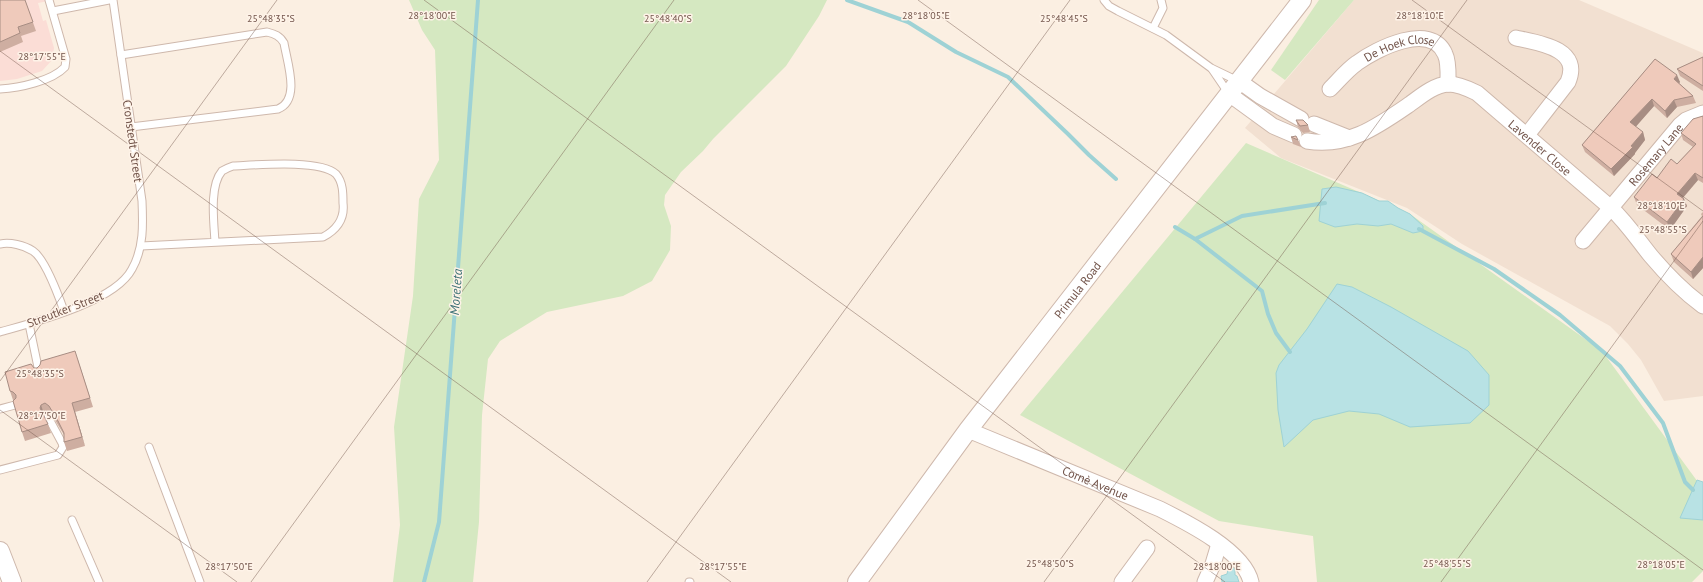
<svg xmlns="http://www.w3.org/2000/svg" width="1703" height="582" font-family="'PT Sans',sans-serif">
<rect width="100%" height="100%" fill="#fbefe2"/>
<path fill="#f2e0d1" d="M 1354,0 L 1579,0 L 1703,53 L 1703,396 L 1664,401 L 1641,360 L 1628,344 L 1610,326 L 1462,244 L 1407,208 L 1281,158 L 1245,128 Z"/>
<path fill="#fbddd6" d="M 0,0 L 53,0 L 38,3 L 43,21 L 46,20 L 54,48 L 52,60 L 42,71 L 17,79 L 0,81 Z"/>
<g fill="#d5e8c1">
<path d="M 409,0 L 827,0 L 819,16 L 786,66 L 713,139 L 703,151 L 681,172 L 665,195 L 664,205 L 671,226 L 670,250 L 652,281 L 623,296 L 547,312 L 500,341 L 488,359 L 482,415 L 479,522 L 473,582 L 393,582 L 400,525 L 394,427 L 413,296 L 419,199 L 439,160 L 435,50 L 422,30 Z"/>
<path d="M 1319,0 L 1354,0 L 1285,80 L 1271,70 Z"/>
<path d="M 1246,143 L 1410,214 L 1602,351 L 1703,489 L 1703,571 L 1692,582 L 1317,582 L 1313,536 L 1219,521 L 1020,415 Z"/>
</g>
<g fill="#b8e2e4" stroke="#9ed2d5">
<path d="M 1336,187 L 1362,193 L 1379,201 L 1388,201 L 1398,208 L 1410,214 L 1423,226 L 1423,231 L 1413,233 L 1391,224 L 1378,226 L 1357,224 L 1335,227 L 1319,221 L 1322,189 Z"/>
<path d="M 1337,284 L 1352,287 L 1391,307 L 1468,351 L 1489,375 L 1489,405 L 1470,423 L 1410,427 L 1379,414 L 1349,411 L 1313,420 L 1284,447 L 1278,410 L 1276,373 L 1279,365 L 1307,329 Z"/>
<path d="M 1697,480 L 1703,482 L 1703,520 L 1680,518 Z"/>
<path d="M 1229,565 L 1235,566 L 1235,575 L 1237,576 L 1239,582 L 1222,582 L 1221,576 L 1227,574 Z"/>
</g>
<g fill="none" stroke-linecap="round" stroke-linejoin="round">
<g stroke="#9ed2d5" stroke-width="4">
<path d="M 847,0 L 908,22 L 956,52 L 1008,77 L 1068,134 L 1089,155 L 1116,179"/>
<path d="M 1175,227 L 1195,239 L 1242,216 L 1325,203"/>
<path d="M 1419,229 L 1494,269 L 1560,315 L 1620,366 L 1663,423 L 1685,482 L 1693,490"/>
<path d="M 1195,239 L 1262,291 L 1268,314 L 1276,333 L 1290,352"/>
<path d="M 424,582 L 439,522 L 478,0"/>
</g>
<g stroke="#ceb8ac" stroke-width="9">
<g id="service">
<path d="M 1104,0 L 1109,6 L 1118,11 L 1166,35 L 1211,68 L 1238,81"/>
<path d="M 53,11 L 109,0"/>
<path d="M 1153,28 L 1163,8 L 1161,0"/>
<path d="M 121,55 L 267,32 C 275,34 280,36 284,43 C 287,62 301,100 278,109 L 131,127"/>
<path d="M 1212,69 L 1229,94"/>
<path d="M 0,89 C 19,88 52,81 65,67 L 66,59 L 49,0"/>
<path d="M 0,244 C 10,242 24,245 33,251 C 45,259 59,297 64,311"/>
<path d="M 141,246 L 323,237 C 336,230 345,219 343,203 C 343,193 343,182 336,174 C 320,159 256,165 233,166 C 230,167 225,169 222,171 C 209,186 214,223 215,242"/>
<path d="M 29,324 L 39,372"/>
<path d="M 0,332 C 35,322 115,302 132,269 C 144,248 143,224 142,201 L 113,0"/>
<path d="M 0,409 L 15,405"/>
<path d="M 149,447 L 200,582"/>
<path d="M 0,470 L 58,455 L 63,447 L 62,443 L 48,417"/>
<path d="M 72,520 L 99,582"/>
<path d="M 689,582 L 690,582"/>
</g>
</g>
<g stroke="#ceb8ac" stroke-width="17">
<g id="minor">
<path d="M 1516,38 C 1540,43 1582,49 1568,82 L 1527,135"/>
<path d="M 1239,81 L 1260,96 L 1301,119"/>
<path id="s1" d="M 1330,89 C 1339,80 1347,70 1357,63 C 1376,49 1431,21 1445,54 C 1449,62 1448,75 1448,84"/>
<path d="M 1229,94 L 1273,126 L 1294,135"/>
<path d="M 1314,124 L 1349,138"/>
<path id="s2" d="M 1307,141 C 1348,148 1378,126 1410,104 C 1421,96 1434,85 1448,84 C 1458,84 1469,89 1477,93 L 1611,208 C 1627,223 1638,240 1651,256 C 1667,275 1684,292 1703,306"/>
<path id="s3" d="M 1583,241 L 1680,125 L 1686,120 L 1703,113"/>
<path id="s4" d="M 968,430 L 1160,509 C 1188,523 1244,551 1251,582"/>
<path d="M 1122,582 L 1147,548"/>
<path d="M 1205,582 L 1213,564 L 1219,544"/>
</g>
</g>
<g stroke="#ceb8ac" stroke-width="20">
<g id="tertiary">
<path d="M 0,551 L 12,582"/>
<path id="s5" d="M 857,582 L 968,430 L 1302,0"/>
</g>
</g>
<use href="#service" stroke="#fff" stroke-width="7"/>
<use href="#minor" stroke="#fff" stroke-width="15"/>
<use href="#tertiary" stroke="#fff" stroke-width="18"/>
</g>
<g fill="#ceaea1">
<path d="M 0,0 L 25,0 L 36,31 L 21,36 L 23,42 L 0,52 Z"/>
<path d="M 1703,57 L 1703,91 L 1680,76 L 1677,69 Z"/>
<path d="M 1655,59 L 1680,82 L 1679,83 L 1693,96 L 1696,103 L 1677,107 L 1667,118 L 1654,106 L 1635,127 L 1643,132 L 1645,140 L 1635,153 L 1635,154 L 1614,176 L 1585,152 L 1582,145 Z"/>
<path d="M 1703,116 L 1703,183 L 1698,180 L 1683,198 L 1684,199 L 1687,206 L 1670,230 L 1637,205 L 1634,197 L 1657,178 L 1677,164 L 1693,147 L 1683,140 L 1681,133 Z"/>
<path d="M 1296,120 L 1308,125 L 1310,132 L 1303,133 L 1298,127 Z"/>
<path d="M 1291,137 L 1298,140 L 1301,147 L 1293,144 Z"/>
<path d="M 1703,212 L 1703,268 L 1693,279 L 1674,262 L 1671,254 L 1702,216 L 1701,214 Z"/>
<path d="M 78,360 L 93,407 L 75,412 L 85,446 L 67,451 L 64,442 L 64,435 L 52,415 L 49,412 L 44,414 L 43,416 L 48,424 L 51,433 L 25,441 L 22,432 L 13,400 L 10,391 L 34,368 L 37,368 Z"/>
</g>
<g fill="#a78d83">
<path d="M 1677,75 L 1680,82 L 1677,86 L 1674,79 Z"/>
<path d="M 1652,99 L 1654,106 L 1633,130 L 1630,122 Z"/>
<path d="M 1674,100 L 1677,107 L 1667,118 L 1665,111 Z"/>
<path d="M 1643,132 L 1645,140 L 1635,153 L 1635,154 L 1614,176 L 1611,169 Z"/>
<path d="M 1695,173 L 1698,180 L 1680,201 L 1677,194 Z"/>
<path d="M 1684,199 L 1687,206 L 1670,230 L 1667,222 Z"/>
<path d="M 1703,257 L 1703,268 L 1693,279 L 1691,272 Z"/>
<path d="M 72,403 L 75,412 L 85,446 L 82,437 Z"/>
<path d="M 41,405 L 44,414 L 43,417 L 40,408 Z"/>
</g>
<g fill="#efcabb" stroke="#a78d83">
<path d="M 0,0 L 25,0 L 33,22 L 18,27 L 20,33 L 0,42 Z"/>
<path d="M 1703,57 L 1703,86 L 1677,69 Z"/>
<path d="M 1655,59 L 1677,75 L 1674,79 L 1693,96 L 1674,100 L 1665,111 L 1652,99 L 1630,122 L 1643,132 L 1631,146 L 1633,147 L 1611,169 L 1582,145 Z"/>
<path d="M 1703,116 L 1703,178 L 1695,173 L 1677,194 L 1684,199 L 1667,222 L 1634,197 L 1652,174 L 1657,178 L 1671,159 L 1677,164 L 1696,144 L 1681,133 L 1693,119 Z"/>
<path d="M 1296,120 L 1303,120 L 1308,125 L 1300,126 Z"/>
<path d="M 1296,136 L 1298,140 L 1291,137 Z"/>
<path d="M 1703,216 L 1703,257 L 1691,272 L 1671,254 Z"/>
<path d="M 75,351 L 90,398 L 72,403 L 82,437 L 64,442 L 64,433 L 58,421 L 49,406 L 45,403 L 41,405 L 40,408 L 48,424 L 22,432 L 13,401 L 16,398 L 16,395 L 13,392 L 10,391 L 5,372 L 31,364 L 34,368 L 37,368 L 40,365 L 41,361 Z"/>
</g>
<path fill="none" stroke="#72544a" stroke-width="1" stroke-opacity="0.45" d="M 424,0 L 1225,582M 918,0 L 1703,570M 1412,0 L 1703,211M 0,51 L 731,582M 0,381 L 277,0M 0,410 L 237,582M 251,582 L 674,0M 647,582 L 1070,0M 1044,582 L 1467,0M 1441,582 L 1703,221"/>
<g text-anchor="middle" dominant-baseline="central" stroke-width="3" stroke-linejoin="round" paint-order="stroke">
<g font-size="12" fill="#72544a" stroke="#fef3e8">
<text stroke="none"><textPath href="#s1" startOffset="84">De Hoek Close</textPath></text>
<text transform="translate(133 141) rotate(82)">Cronstedt Street</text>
<text stroke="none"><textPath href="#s2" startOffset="270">Lavender Close</textPath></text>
<text stroke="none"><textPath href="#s3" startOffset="113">Rosemary Lane</textPath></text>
<text stroke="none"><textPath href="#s5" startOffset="366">Primula Road</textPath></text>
<text transform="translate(65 309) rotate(-21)">Streutker Street</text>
<text stroke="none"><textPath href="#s4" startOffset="138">Cornè Avenue</textPath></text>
</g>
<g font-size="13" font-style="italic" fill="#3e7377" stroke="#fef3e8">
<text transform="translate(456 292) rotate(-86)">Moreleta</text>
</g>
</g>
<g font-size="10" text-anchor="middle" fill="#72544a" stroke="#fef3e8" stroke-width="3" stroke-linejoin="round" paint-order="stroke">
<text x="432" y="19">28°18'00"E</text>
<text x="926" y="19">28°18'05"E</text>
<text x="1420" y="19">28°18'10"E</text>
<text x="271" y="22">25°48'35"S</text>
<text x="668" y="22">25°48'40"S</text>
<text x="1064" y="22">25°48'45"S</text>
<text x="42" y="60">28°17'55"E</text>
<text x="1661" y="209">28°18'10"E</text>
<text x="1663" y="233">25°48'55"S</text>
<text x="40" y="377">25°48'35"S</text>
<text x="42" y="419">28°17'50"E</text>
<text x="1050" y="567">25°48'50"S</text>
<text x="1447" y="567">25°48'55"S</text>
<text x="1661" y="568">28°18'05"E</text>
<text x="229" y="570">28°17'50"E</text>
<text x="723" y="570">28°17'55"E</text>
<text x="1217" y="570">28°18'00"E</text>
</g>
</svg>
